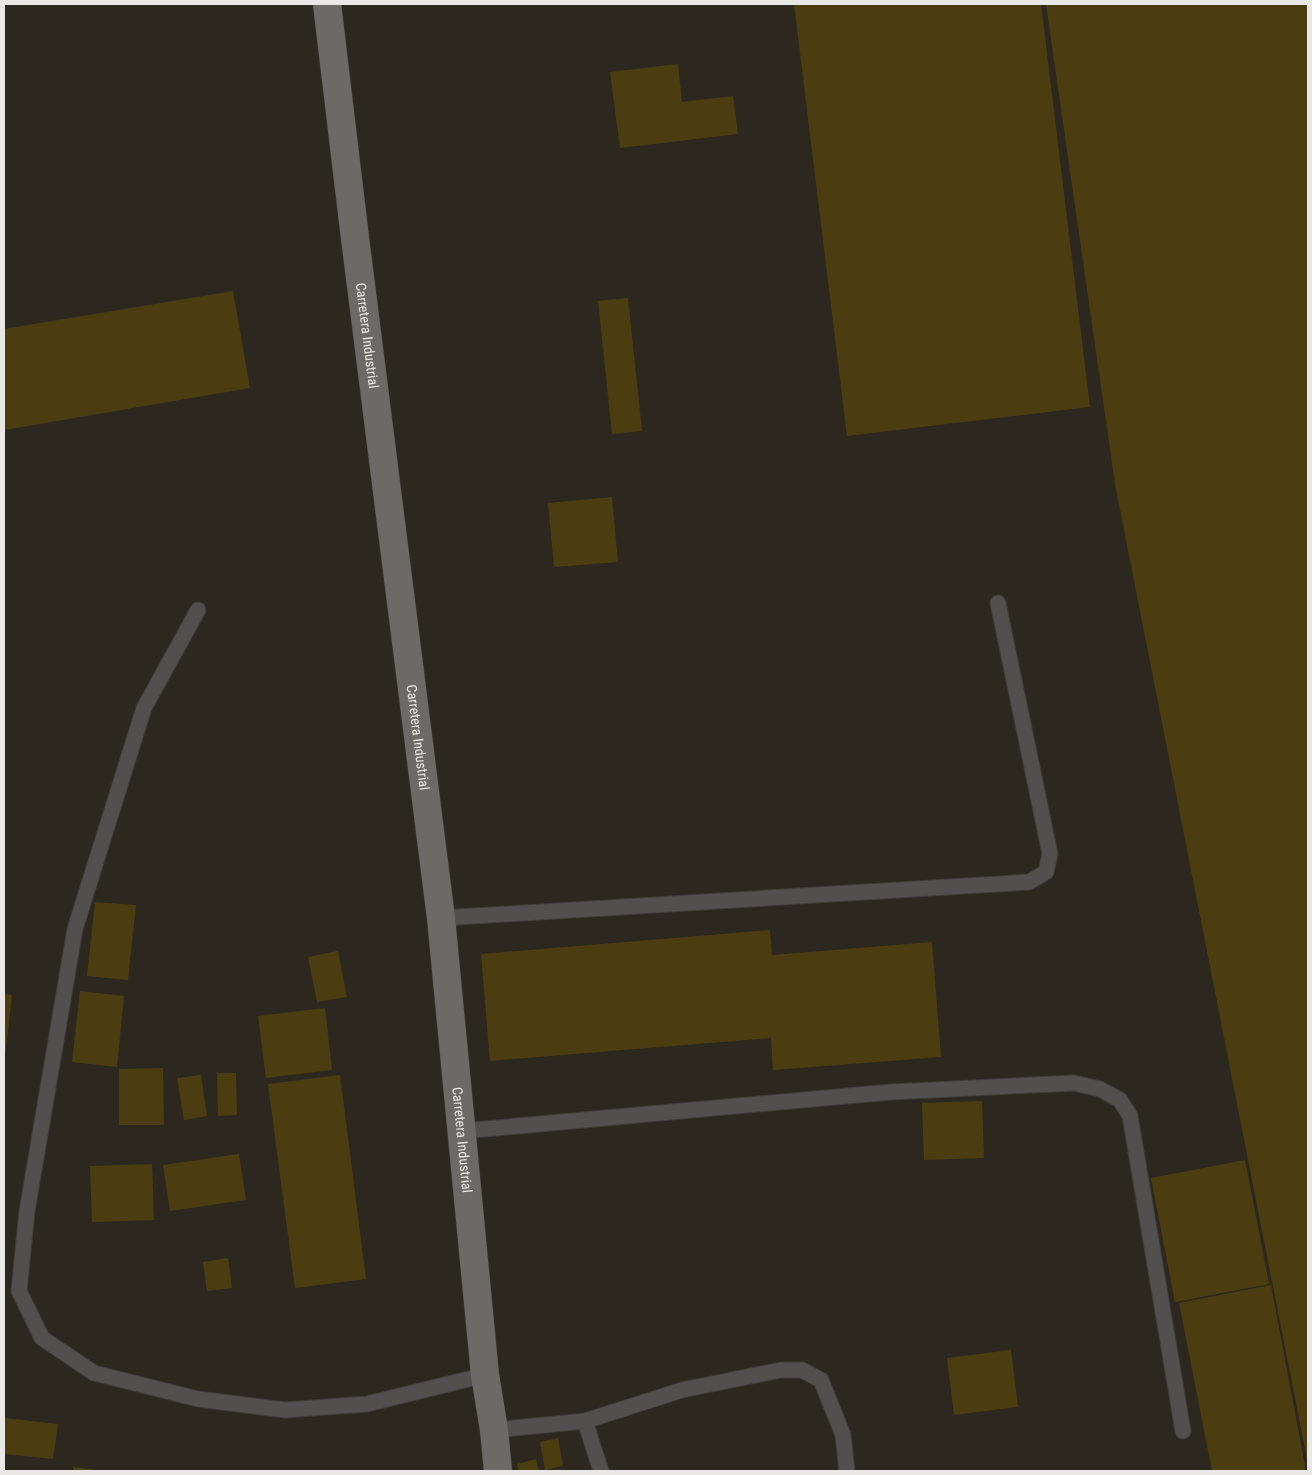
<svg xmlns="http://www.w3.org/2000/svg" width="1312" height="1475" font-family="'Roboto Condensed',sans-serif">
<rect width="100%" height="100%" fill="#23211e"/>
<rect fill="#2c281f" x="4" y="4" width="1304" height="1467"/>
<g fill="#4c3d10">
<path d="M 794,4 L 1041,4 L 1090,407 L 847,436 Z"/>
<path d="M 1046,4 L 1308,4 L 1308,1464 L 1115,484 Z"/>
<path d="M 678,64 L 682,102 L 733,96 L 738,134 L 620,148 L 610,72 Z"/>
<path d="M 233,291 L 250,388 L 4,430 L 4,329 Z"/>
<path d="M 628,298 L 642,431 L 612,434 L 598,301 Z"/>
<path d="M 612,497 L 618,562 L 554,567 L 548,503 Z"/>
<path d="M 95,902 L 136,905 L 128,980 L 87,976 Z"/>
<path d="M 770,930 L 772,955 L 932,942 L 941,1057 L 773,1070 L 771,1038 L 490,1061 L 481,954 Z"/>
<path d="M 338,951 L 347,997 L 317,1002 L 308,957 Z"/>
<path d="M 80,991 L 124,996 L 117,1067 L 72,1062 Z"/>
<path d="M 4,994 L 12,995 L 5,1056 L 4,1055 Z"/>
<path d="M 325,1008 L 332,1070 L 266,1078 L 258,1016 Z"/>
<path d="M 163,1068 L 164,1125 L 119,1125 L 119,1069 Z"/>
<path d="M 217,1073 L 236,1073 L 237,1115 L 218,1116 Z"/>
<path d="M 201,1075 L 207,1116 L 184,1120 L 177,1078 Z"/>
<path d="M 340,1075 L 366,1279 L 295,1288 L 268,1084 Z"/>
<path d="M 982,1101 L 984,1158 L 924,1160 L 922,1103 Z"/>
<path d="M 239,1154 L 246,1200 L 170,1211 L 163,1165 Z"/>
<path d="M 1245,1160 L 1269,1284 L 1175,1302 L 1151,1178 Z"/>
<path d="M 152,1164 L 154,1220 L 92,1222 L 90,1166 Z"/>
<path d="M 228,1258 L 232,1288 L 207,1291 L 203,1262 Z"/>
<path d="M 1271,1285 L 1306,1471 L 1212,1471 L 1179,1303 Z"/>
<path d="M 1011,1350 L 1018,1407 L 954,1415 L 947,1358 Z"/>
<path d="M 4,1418 L 58,1424 L 53,1459 L 4,1454 Z"/>
<path d="M 558,1438 L 563,1466 L 545,1470 L 540,1442 Z"/>
<path d="M 536,1459 L 539,1471 L 519,1471 L 517,1464 Z"/>
<path d="M 73,1467 L 97,1470 L 97,1471 L 73,1471 Z"/>
</g>
<g fill="none" stroke-linecap="round" stroke-linejoin="round">
<g stroke="#3f3d3a" stroke-width="17">
<g id="lane">
<path d="M 198,610 L 144,708 L 75,929 L 27,1211 L 19,1291 L 42,1338 L 94,1373 L 198,1399 L 285,1410 L 367,1404 L 485,1375"/>
<path d="M 441,918 L 1029,882 L 1046,872 L 1050,854 L 998,603"/>
<path d="M 463,1131 L 891,1092 L 1074,1083 L 1100,1089 L 1120,1100 L 1130,1116 L 1183,1431"/>
<path d="M 585,1421 L 601,1471"/>
<path d="M 494,1430 L 585,1421 L 682,1390 L 781,1370 L 802,1370 L 821,1380 L 843,1435 L 847,1471"/>
</g>
</g>
<g stroke="#3f3d3a" stroke-width="29">
<g id="secondary">
<path id="s1" d="M 327,4 L 355,238 L 441,918 L 485,1375 L 494,1430 L 498,1471"/>
</g>
</g>
<use href="#lane" stroke="#51504e" stroke-width="15"/>
<use href="#secondary" stroke="#6b6a67" stroke-width="28"/>
</g>
<g text-anchor="middle" dominant-baseline="central" stroke-width="4" stroke-linejoin="round" paint-order="stroke">
<g font-size="14" fill="#e9e8e6" stroke="#0c0b09">
<text stroke="none"><textPath href="#s1" startOffset="334">Carretera Industrial</textPath></text>
<text stroke="none"><textPath href="#s1" startOffset="739">Carretera Industrial</textPath></text>
<text stroke="none"><textPath href="#s1" startOffset="1144">Carretera Industrial</textPath></text>
</g>
</g>
<rect width="1312" height="1475" fill="none" stroke="#e9e8e6" stroke-width="10"/>
</svg>
